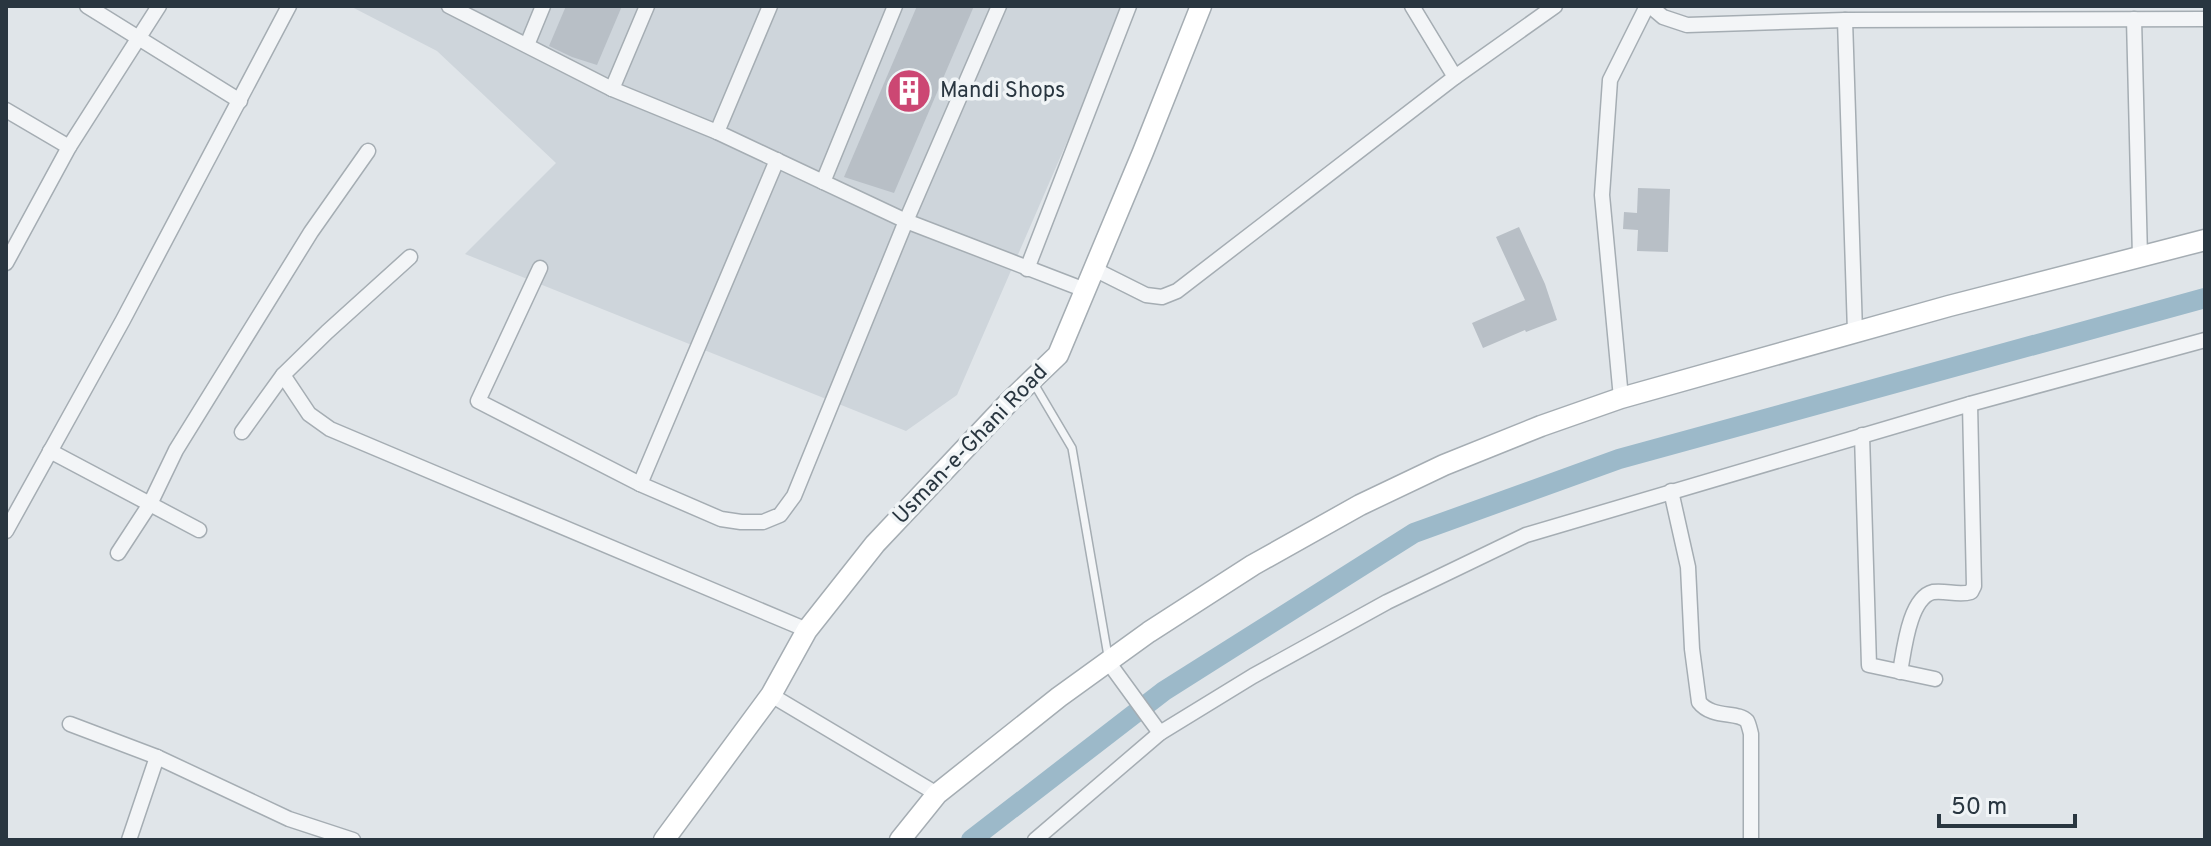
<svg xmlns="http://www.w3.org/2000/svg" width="2211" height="846" font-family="Overpass,sans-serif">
<rect width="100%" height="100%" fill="#e0e5e9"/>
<path fill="#ced5db" d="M 350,6 L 1126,6 L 957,395 L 906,431 L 465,254 L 556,163 L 437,51 Z"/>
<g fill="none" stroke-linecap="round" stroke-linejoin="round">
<path stroke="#9cb9c9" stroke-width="20" d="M 971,840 L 1164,691 L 1414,533 L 1619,459 L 2205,298"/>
</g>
<g fill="#b8bfc6">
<path d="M 566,6 L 622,6 L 597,65 L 572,57 L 549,46 Z"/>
<path d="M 917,6 L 974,6 L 894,193 L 844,177 Z"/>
<path d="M 1638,188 L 1670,189 L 1668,252 L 1637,251 L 1638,230 L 1623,229 L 1624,212 L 1637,213 Z"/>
<path d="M 1519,227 L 1545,284 L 1557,320 L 1526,332 L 1525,330 L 1483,348 L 1472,323 L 1525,300 L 1496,237 Z"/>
</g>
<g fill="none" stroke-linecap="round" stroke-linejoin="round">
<g stroke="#a5adb3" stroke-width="10">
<path id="lane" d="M 1033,382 L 1072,448 L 1108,656"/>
</g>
<g stroke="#a5adb3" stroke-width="17">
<g id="street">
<path d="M 87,6 L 240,101"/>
<path d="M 449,6 L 612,89 L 717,132 L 906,221 L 1085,290"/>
<path d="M 1412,6 L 1455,77"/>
<path d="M 1650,6 L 1663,17 L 1687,25 L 1845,20 L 2205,19"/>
<path d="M 2134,19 L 2140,257"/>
<path d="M 1845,20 L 1855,332"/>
<path d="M 527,45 L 543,6"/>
<path d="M 612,89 L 647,6"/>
<path d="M 6,110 L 69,147"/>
<path d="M 717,132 L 770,6"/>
<path d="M 823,182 L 895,6"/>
<path d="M 6,263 L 69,147 L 159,6"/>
<path d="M 540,268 L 478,401 L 640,484 L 721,519 L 741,522 L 763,522 L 780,515 L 794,496 L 906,221 L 999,6"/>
<path d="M 1027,269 L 1129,6"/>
<path d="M 1094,269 L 1146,295 L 1162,297 L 1177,291 L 1455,77 L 1555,6"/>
<path d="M 283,375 L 309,414 L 330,429 L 807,630"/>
<path d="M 1621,398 L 1602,195 L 1610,80 L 1647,6"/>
<path d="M 242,432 L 283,375 L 327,332 L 410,257"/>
<path d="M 1862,435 L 1869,665 L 1935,679"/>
<path d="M 50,451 L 199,530"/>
<path d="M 640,484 L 777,160"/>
<path d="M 1671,491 L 1688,567 L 1692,649 L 1699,702 C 1712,719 1738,711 1747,721 C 1749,725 1750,730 1751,734 L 1751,840"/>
<path d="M 6,531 L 123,320 L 289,6"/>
<path d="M 118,553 L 150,504 L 176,450 L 311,232 L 368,151"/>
<path d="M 1109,663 L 1160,733"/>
<path d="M 1900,672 C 1904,651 1909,598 1933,592 C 1946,590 1958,596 1971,592 L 1974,586 L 1970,404"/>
<path d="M 771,695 L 937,794"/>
<path d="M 70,724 L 157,757 L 289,819 L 353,840"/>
<path d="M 129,840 L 157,757"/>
<path d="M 1035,840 L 1160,733 L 1253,676 L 1387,602 L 1526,535 L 1970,404 L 2205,340"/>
</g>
</g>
<g stroke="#a5adb3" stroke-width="23">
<g id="secondary">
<path d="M 664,840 L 771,695 L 807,630 L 875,544 L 1010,401 L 1058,355 L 1143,152 L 1201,6"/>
<path d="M 900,840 L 937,794 L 1059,697 L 1149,632 L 1253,565 L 1360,505 L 1444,465 L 1541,426 L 1621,398 L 1949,306 L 2205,240"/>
</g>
</g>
<use href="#lane" stroke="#f3f5f7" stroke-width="7"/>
<use href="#street" stroke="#f3f5f7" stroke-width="14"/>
<use href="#secondary" stroke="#fff" stroke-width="20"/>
</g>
<defs>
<g id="building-disc" transform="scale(2.3)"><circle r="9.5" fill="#cc4773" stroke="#f0f4f6"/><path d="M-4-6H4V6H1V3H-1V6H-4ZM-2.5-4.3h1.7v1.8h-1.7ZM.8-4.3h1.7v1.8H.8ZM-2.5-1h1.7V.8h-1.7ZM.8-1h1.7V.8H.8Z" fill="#fff"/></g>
</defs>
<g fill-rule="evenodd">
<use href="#building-disc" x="909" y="91"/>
</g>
<g text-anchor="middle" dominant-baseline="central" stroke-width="7" stroke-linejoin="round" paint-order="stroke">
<g font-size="22" fill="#293640" stroke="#f0f4f6" text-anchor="start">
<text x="940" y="91">Mandi Shops</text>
</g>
<g font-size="22" fill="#293640" stroke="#f0f4f6">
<text transform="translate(971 445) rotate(-46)">Usman-e-Ghani Road</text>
</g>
</g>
<rect width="2211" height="846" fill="none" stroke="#293640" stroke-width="16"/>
<path d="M1939 814v12h136v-12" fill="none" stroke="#293640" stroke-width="4"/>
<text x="1951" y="814" font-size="24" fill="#293640" stroke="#f0f4f6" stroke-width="6" paint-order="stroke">50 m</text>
</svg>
